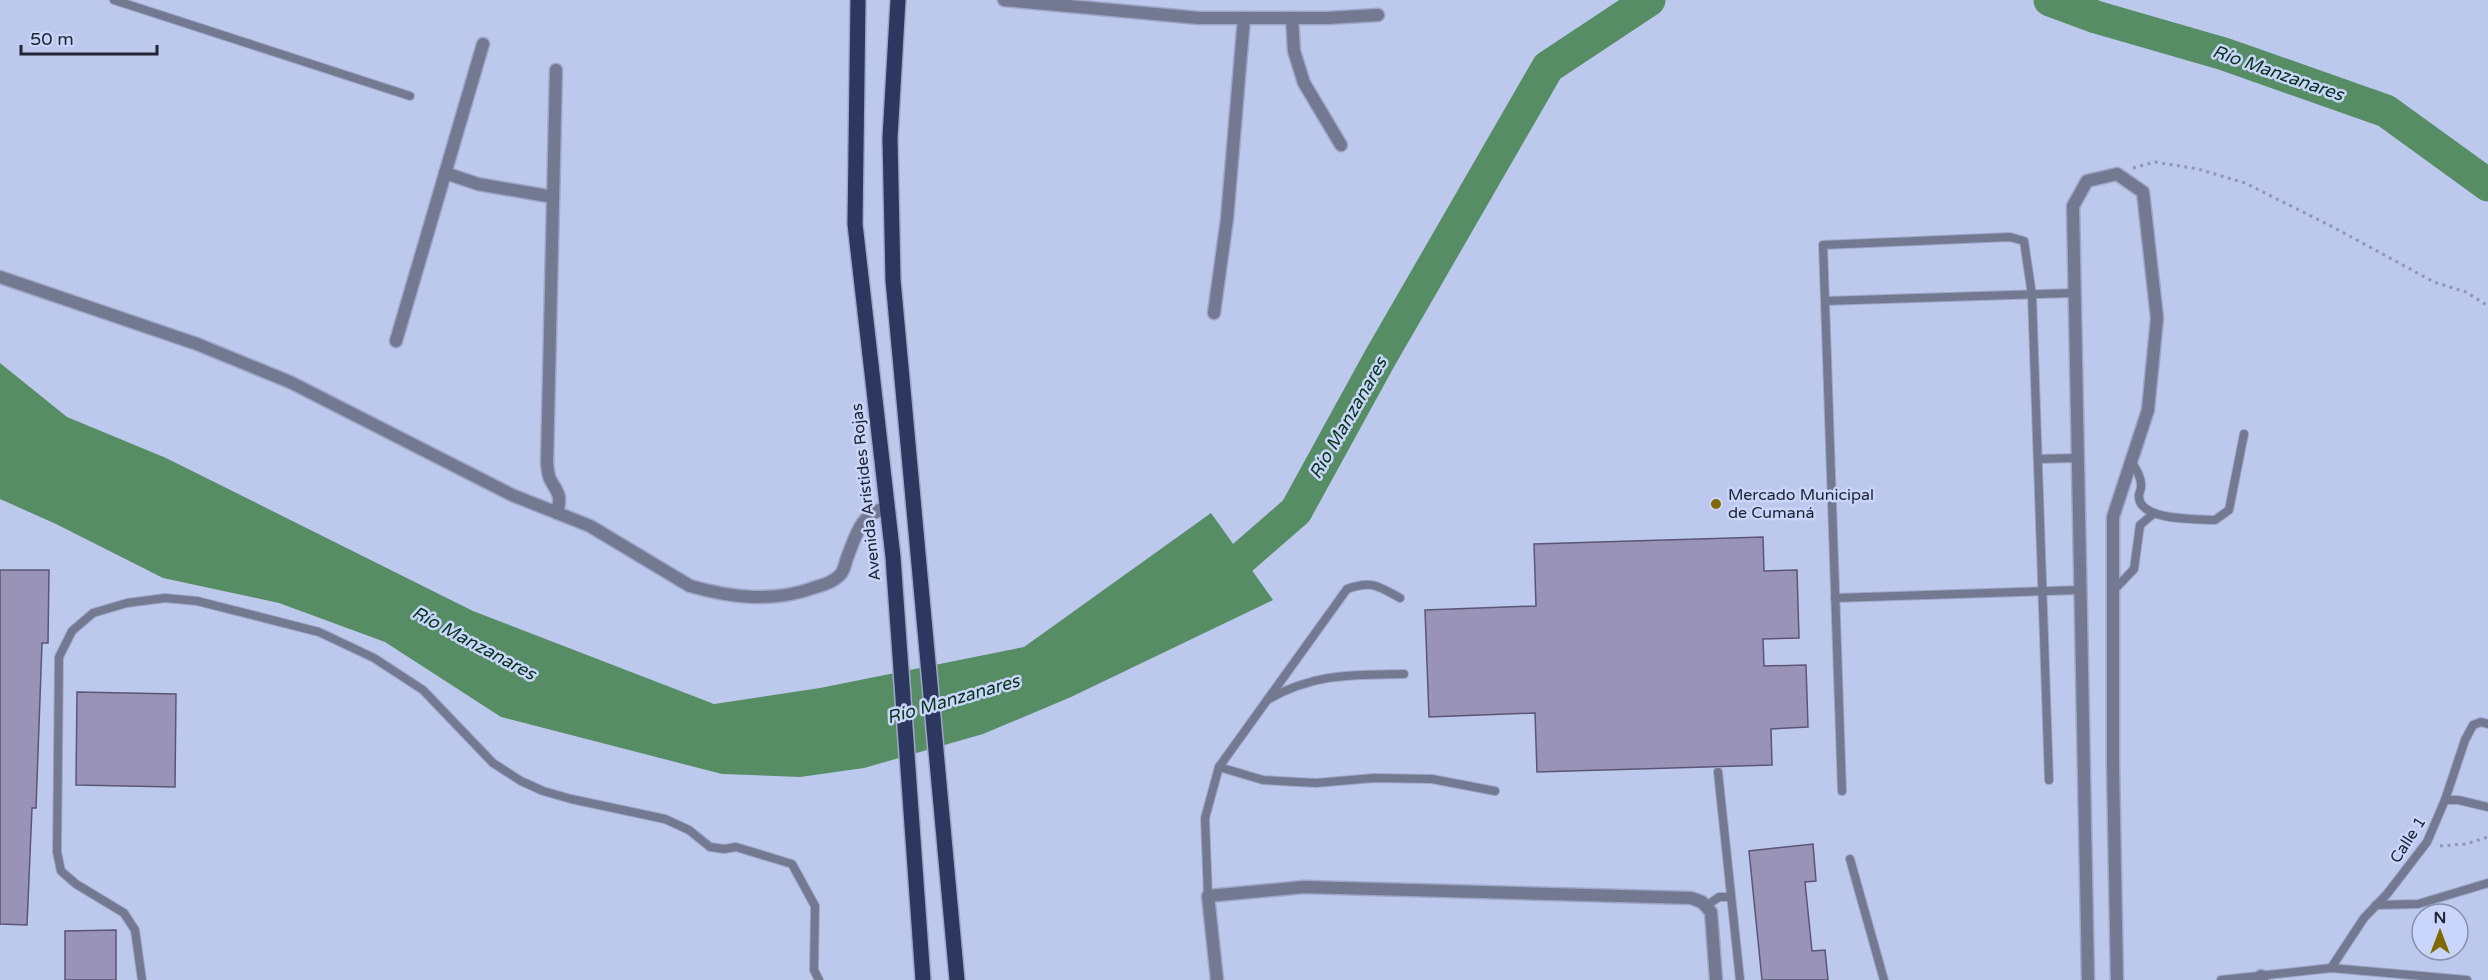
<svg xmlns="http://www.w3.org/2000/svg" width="2488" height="980" font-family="'Varela Round',sans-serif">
<rect width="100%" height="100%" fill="#bdc8ed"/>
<path fill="#578d65" d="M 0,363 L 67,417 L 166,458 L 473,611 L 714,704 L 820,688 L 1024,647 L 1211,513 L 1273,600 L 1071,697 L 983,734 L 864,768 L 800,777 L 722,774 L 501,717 L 385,642 L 279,603 L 163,578 L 56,524 L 0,499 Z"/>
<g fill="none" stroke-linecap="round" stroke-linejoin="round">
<g stroke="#578d65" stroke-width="33">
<path d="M 2050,0 L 2096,17 L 2224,54 L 2386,111 L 2488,185"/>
<path d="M 1211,585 L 1296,511 L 1380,358 L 1548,67 L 1649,0"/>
</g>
</g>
<g fill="#9993b8" stroke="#5b5576" stroke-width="1.5">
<path d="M 1763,537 L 1764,571 L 1797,570 L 1799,638 L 1763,639 L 1764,666 L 1806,665 L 1808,727 L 1771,729 L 1772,765 L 1537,772 L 1535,713 L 1429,717 L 1425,610 L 1536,606 L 1534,544 Z"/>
<path d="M 0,570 L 49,570 L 48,643 L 42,643 L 36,808 L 32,808 L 27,925 L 0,924 Z"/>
<path d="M 77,692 L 176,694 L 175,787 L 76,785 Z"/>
<path d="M 1813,844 L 1816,881 L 1805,882 L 1812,951 L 1825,950 L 1828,980 L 1762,980 L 1749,851 Z"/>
<path d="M 116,930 L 116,980 L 65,980 L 65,931 Z"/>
</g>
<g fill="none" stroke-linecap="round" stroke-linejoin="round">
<g stroke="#9ea7c8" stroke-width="10">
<g id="service">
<path d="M 114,0 L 410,96"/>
<path d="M 1825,301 L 1823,245 L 2010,237 L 2024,241 L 2032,295 L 2049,780"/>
<path d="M 2038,459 L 2077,458"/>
<path d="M 2131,461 C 2136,469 2142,478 2141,487 C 2141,491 2138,494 2139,497 C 2140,521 2197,519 2215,520 L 2229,510 L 2244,434"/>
<path d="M 2113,591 L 2134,569 L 2140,525 L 2153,514"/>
<path d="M 1835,598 L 2080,590"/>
<path d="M 1267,700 C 1314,673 1351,675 1404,674"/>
<path d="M 1219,767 L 1263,780 L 1316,783 L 1374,778 L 1432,779 L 1495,791"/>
<path d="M 1718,772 L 1740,980"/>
<path d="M 1842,791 L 1825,301 L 2074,293"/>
<path d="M 2445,800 L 2458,800 L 2488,807"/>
<path d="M 1850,859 L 1884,980"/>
<path d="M 1208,896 L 1205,818 L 1219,767 L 1347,589 C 1372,580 1378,586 1400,598"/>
<path d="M 2376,905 L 2418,904 L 2488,883"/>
<path d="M 1706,906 L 1719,897 L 1731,897"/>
<path d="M 2331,968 L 2364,918 L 2387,894 L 2427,842 L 2445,800 L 2465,740 L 2473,725 L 2481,722 L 2488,724"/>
<path d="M 142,980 L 135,930 L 124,913 L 76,884 L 61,871 L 57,852 L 59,657 L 72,631 L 93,613 L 127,603 L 165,598 L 197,601 L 319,632 L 374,658 L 423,690 L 493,763 L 521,781 L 543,791 L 571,799 L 665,819 L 689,830 L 710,847 L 724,849 L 736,847 L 792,864 L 815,906 L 814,970 L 819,980"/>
<path d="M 2221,980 L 2331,968 L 2467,980"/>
</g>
</g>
<g stroke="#9ea7c8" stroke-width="15">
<g id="minor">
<path d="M 1004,0 L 1199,18 L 1327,18 L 1378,15"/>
<path d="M 1292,18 L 1294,51 L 1304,83 L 1341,145"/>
<path d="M 556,70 L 547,464 C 548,468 548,476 550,479 C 558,494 562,494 557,513"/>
<path d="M 445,173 L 478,184 L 553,197"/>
<path d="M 0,277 L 197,344 L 290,382 L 512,495 L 590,526 L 690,586 C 733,598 773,603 816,587 C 824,585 834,581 840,575 C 844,571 845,564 847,558 C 856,536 860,513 887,508"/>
<path d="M 1214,313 L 1227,219 L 1244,18"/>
<path d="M 396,341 L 483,44"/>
<path d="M 2261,976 L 2262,980"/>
<path d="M 1217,980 L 1208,896 L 1304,887 L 1691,898 L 1702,902 L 1711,912 L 1716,980"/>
<path d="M 2088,980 L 2073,206 L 2087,181 L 2117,174 L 2143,192 L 2157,318 L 2148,410 L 2113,517 L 2113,766 L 2117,980"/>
</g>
</g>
<g stroke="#9ea7c8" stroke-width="18">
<g id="primary">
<path d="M 858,0 L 855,224 L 893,557 L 923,980"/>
<path d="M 898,0 L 890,138 L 893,280 L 957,980"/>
</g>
</g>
<g stroke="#8e97b5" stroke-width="3" stroke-dasharray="3 4.5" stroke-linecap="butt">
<path d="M 2133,168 L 2155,162 L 2198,169 L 2245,183 L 2331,226 L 2434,282 L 2466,292 L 2488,306"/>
<path d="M 2440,846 L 2466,844 L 2488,837"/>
</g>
<use href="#service" stroke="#727991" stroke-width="8"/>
<use href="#minor" stroke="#727991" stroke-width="12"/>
<use href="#primary" stroke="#2d3760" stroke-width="15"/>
</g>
<circle fill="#836903" stroke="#c9d5fb" stroke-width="2" cx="1716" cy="504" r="6"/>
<g text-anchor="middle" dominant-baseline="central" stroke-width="5" stroke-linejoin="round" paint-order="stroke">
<g font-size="16" fill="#212533" stroke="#c9d5fb">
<text transform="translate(866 492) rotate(-96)">Avenida Arístides Rojas</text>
<text transform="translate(2408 840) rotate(-57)">Calle 1</text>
</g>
<g font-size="16" fill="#212533" stroke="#c9d5fb" text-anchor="start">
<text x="1728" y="495">Mercado Municipal<tspan x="1728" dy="18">de Cumaná</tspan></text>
</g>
<g font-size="18" font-style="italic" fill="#073419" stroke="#c9d5fb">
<text transform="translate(2278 73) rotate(19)">Río Manzanares</text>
<text transform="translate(1348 418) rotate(-60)">Río Manzanares</text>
<text transform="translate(474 643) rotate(28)">Río Manzanares</text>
<text transform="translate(953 699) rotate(-16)">Río Manzanares</text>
</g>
</g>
<g transform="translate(2440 932)"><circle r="28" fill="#c9d5fb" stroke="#868fab" stroke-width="1.5"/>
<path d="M0-4.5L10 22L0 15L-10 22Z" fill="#836903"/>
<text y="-9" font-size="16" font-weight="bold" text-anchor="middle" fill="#212533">N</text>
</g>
<path d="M21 45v9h136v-9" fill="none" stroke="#212533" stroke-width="3"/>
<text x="30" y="45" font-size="18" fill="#212533" stroke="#c9d5fb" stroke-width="4.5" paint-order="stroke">50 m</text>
</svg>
